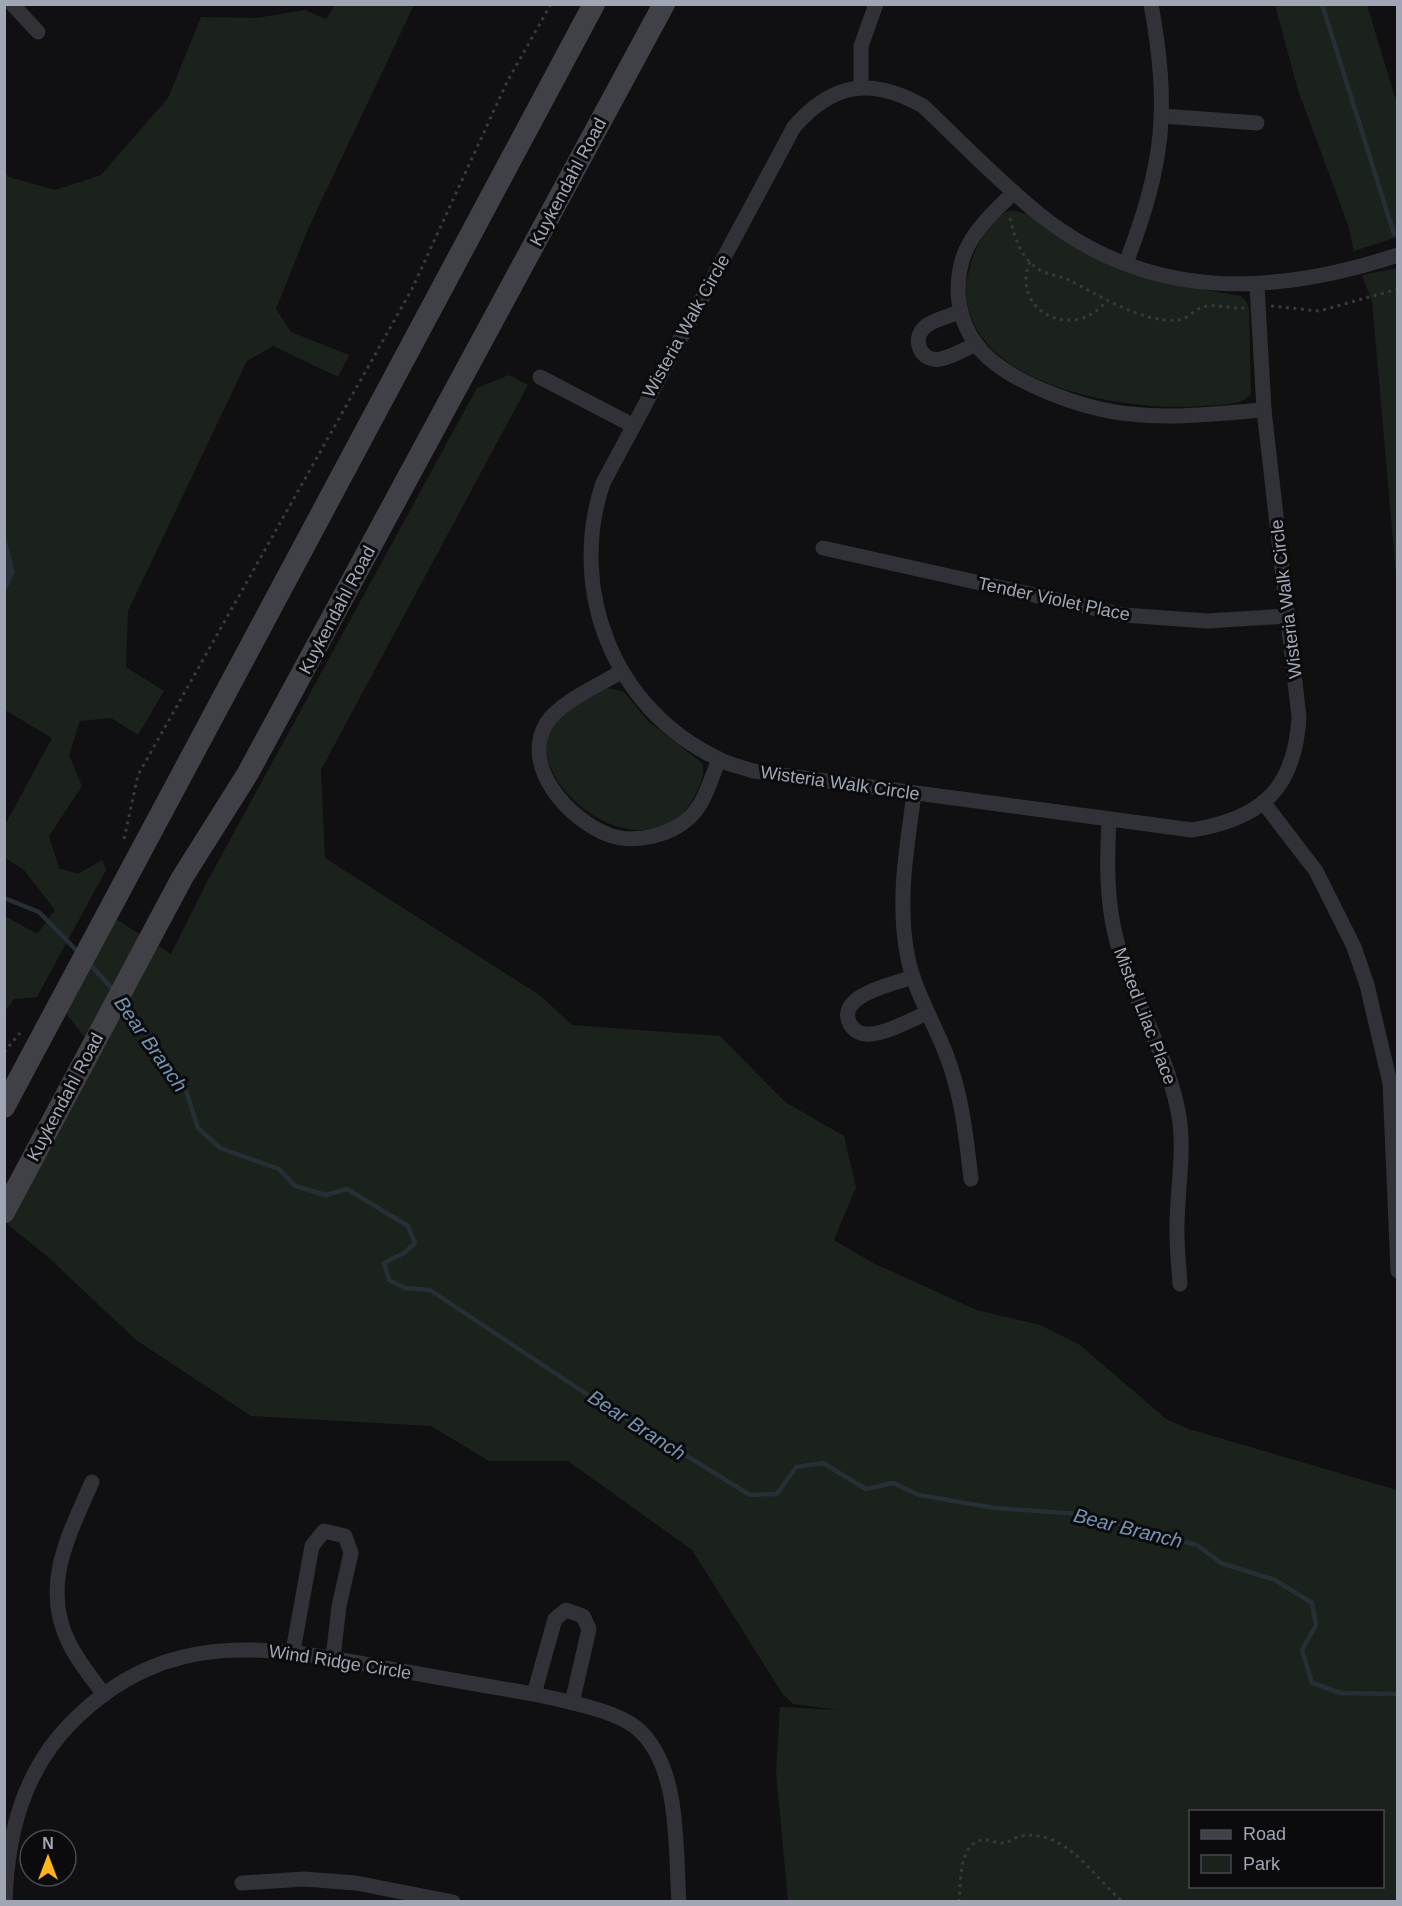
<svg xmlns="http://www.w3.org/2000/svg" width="1402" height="1906" font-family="Arial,sans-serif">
<rect width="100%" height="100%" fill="#101012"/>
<g fill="#1a221b" fill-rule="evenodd">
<path d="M 335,5 L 414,5 L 308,229 L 276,309 L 291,332 L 349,355 L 338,377 L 273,346 L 247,361 L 128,611 L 126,667 L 164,691 L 138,735 L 111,718 L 80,721 L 69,755 L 82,786 L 49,836 L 59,868 L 78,874 L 102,860 L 106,870 L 37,997 L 14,999 L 5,1011 L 5,916 L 37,934 L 55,910 L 24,870 L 5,858 L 5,825 L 52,738 L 5,710 L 5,594 L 15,572 L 4,529 L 5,173 L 9,177 L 55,190 L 101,175 L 168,98 L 201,17 L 256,18 L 305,10 L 326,19 Z"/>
<path d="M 1275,5 L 1367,5 L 1397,104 L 1397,237 L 1354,251 L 1348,225 L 1298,90 Z"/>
<path d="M 1010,210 L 1028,214 L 1052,233 L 1076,248 L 1123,271 L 1169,284 L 1241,296 L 1247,302 L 1249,311 L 1251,394 C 1240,407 1219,404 1203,406 C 1130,412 969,388 966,291 C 965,284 968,275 970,268 C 974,246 990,221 1010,210 Z"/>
<path d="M 1397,268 L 1398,268 L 1397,586 L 1372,301 L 1362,275 Z"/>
<path d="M 509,375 L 528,385 L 321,770 L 325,858 L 541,996 L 572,1025 L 720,1036 L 785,1102 L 844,1136 L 856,1187 L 834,1240 L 873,1263 L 977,1310 L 1040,1325 L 1080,1345 L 1166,1419 L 1189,1429 L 1397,1490 L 1397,1901 L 788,1901 L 776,1772 L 780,1707 L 839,1710 L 793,1704 L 782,1693 L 692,1550 L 568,1461 L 489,1461 L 431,1426 L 251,1416 L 136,1340 L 49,1258 L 5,1222 L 86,1039 L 66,1013 L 116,919 L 171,954 L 208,880 L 477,388 ZM 1190,1812 L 1382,1812 L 1382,1886 L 1190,1886 Z"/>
<path d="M 607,688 L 623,691 L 648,721 L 702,763 C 706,776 700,785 694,797 C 646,887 502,772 560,716 C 572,705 592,696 607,688 Z"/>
</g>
<path fill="#262f36" d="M 4,529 L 15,572 L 5,594 L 4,594 Z"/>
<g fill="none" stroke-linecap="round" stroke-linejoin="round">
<g stroke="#262f36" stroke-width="4.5">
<path d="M 1322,4 L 1394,234"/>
<path d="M 4,898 L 39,912 L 78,952"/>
<path d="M 88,962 L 115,992"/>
<path d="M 124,1003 L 186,1091 L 198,1128 L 220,1148 L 279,1169 L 295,1186 L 326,1195 L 347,1189 L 408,1226 L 415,1243 L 404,1253 L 384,1263 L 389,1280 L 405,1288 L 430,1290 L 588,1395 L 750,1495 L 777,1494 L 796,1467 L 823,1463 L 866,1489 L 893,1483 L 919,1495 L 995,1508 L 1079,1514 L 1197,1545 L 1221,1563 L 1275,1580 L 1312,1603 L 1316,1625 L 1302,1650 L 1312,1683 L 1341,1693 L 1398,1694"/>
</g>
<g stroke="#37393e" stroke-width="3" stroke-dasharray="3 4.5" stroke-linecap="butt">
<path d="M 1010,218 C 1015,239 1020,256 1038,269 C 1045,274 1056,275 1064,278 C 1097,293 1141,324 1179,320 C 1187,319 1195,309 1203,307 C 1214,303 1231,309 1244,308"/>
<path d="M 1030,262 C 1015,296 1044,326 1079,319 C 1091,317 1098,309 1107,302"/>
<path d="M 1271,306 L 1319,311 L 1398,289"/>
<path d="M 124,839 L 138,775 L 412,289 L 507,82 L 551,4"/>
<path d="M 4,1052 L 20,1033"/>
<path d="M 959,1902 C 961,1883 958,1846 981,1840 C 988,1838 996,1844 1004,1843 C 1010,1842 1015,1837 1021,1836 C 1067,1829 1093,1877 1123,1902"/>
</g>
<g stroke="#313237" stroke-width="15">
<path d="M 12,4 L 38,32"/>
<path d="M 861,87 L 861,46 L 876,4"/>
<path d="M 1163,116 L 1257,123"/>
<path d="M 1014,192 C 999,207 980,224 969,244 C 961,258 958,276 958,292 C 959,310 965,329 976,344 C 1003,382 1086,410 1131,414 C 1175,419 1220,413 1264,410"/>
<path d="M 1126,263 C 1164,163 1170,110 1151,4"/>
<path d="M 1257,285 L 1264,410 L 1299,717 C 1295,789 1261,819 1192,830 L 753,771 C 742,767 729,765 719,759 C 614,710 567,590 603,483 L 794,127 C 833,82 872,77 923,106 C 961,142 998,181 1039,214 C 1149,302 1272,296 1398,255"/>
<path d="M 961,311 C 951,316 935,319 926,326 C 910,339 921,363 941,359 C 953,356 965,349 976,344"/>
<path d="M 540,377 L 632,425"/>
<path d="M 823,548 L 1124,615 L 1207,621 L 1288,616"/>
<path d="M 621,672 C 599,685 558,703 546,724 C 521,767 569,820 609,835 C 635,844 670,836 690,817 C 705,803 711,778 719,760"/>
<path d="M 914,794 C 907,847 897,899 907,953 C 913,989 933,1020 946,1054 C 962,1095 966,1136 971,1179"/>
<path d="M 1263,802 L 1316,871 L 1354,947 L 1367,985 L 1390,1083 L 1398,1271"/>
<path d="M 1109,820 C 1107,860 1106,899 1116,938 C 1131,996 1164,1047 1177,1106 C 1187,1148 1176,1191 1177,1234 C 1177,1250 1179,1267 1180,1284"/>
<path d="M 913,977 C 894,984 835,995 850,1024 C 854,1031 862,1035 870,1034 C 888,1033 910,1020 927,1013"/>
<path d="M 92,1482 C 68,1537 40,1587 70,1645 C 79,1663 93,1679 104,1695"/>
<path d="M 293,1651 L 312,1546 L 324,1531 L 345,1536 L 351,1553 L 339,1606 L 333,1658"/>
<path d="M 534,1694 L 555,1619 L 566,1610 L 583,1616 L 589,1629 L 572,1703"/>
<path d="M 242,1883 L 304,1879 L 356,1883 L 453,1902"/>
<path d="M 5,1902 C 7,1833 24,1769 74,1720 C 168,1627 270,1646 386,1668 C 436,1677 485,1686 534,1694 C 564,1701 617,1710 639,1730 C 681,1769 675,1848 679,1902"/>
</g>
<g stroke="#3f4147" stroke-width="22">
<path d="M 4,1107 L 594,4"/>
<path d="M 4,1212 L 182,878 L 248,773 L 664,4"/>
</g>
</g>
<g text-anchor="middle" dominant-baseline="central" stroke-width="6" stroke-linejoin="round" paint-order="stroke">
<g font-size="18" fill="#a0a6b4" stroke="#0b0b0d">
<text transform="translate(568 182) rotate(-62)">Kuykendahl Road</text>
<text transform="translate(686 326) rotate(-61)">Wisteria Walk Circle</text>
<text transform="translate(1054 599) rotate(12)">Tender Violet Place</text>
<text transform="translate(1286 599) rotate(-97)">Wisteria Walk Circle</text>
<text transform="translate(337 610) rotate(-62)">Kuykendahl Road</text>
<text transform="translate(840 783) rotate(8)">Wisteria Walk Circle</text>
<text transform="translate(1145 1016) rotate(69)">Misted Lilac Place</text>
<text transform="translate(65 1097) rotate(-62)">Kuykendahl Road</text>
<text transform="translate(340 1662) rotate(9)">Wind Ridge Circle</text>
</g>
<g font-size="20" font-style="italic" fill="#7395b3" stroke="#0b0b0d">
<text transform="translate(151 1044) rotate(55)">Bear Branch</text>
<text transform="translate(637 1425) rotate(33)">Bear Branch</text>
<text transform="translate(1128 1528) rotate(14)">Bear Branch</text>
</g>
</g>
<rect width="1402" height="1906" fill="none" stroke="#a0a6b4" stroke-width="12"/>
<rect x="1189" y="1810" width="195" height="78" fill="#0b0b0d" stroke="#474950" stroke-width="1.5"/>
<rect x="1201" y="1830" width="30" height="9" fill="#3f4147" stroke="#474950" stroke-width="1.5"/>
<text x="1243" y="1840" font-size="18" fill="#a0a6b4">Road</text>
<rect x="1201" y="1855" width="30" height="18" fill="#1a221b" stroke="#474950" stroke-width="1.5"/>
<text x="1243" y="1870" font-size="18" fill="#a0a6b4">Park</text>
<g transform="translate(48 1858)"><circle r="28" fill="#0b0b0d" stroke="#474950" stroke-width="1.5"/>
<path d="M0-4.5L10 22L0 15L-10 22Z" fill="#ffb41b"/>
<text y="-9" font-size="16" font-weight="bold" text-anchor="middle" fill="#a0a6b4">N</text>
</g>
</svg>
